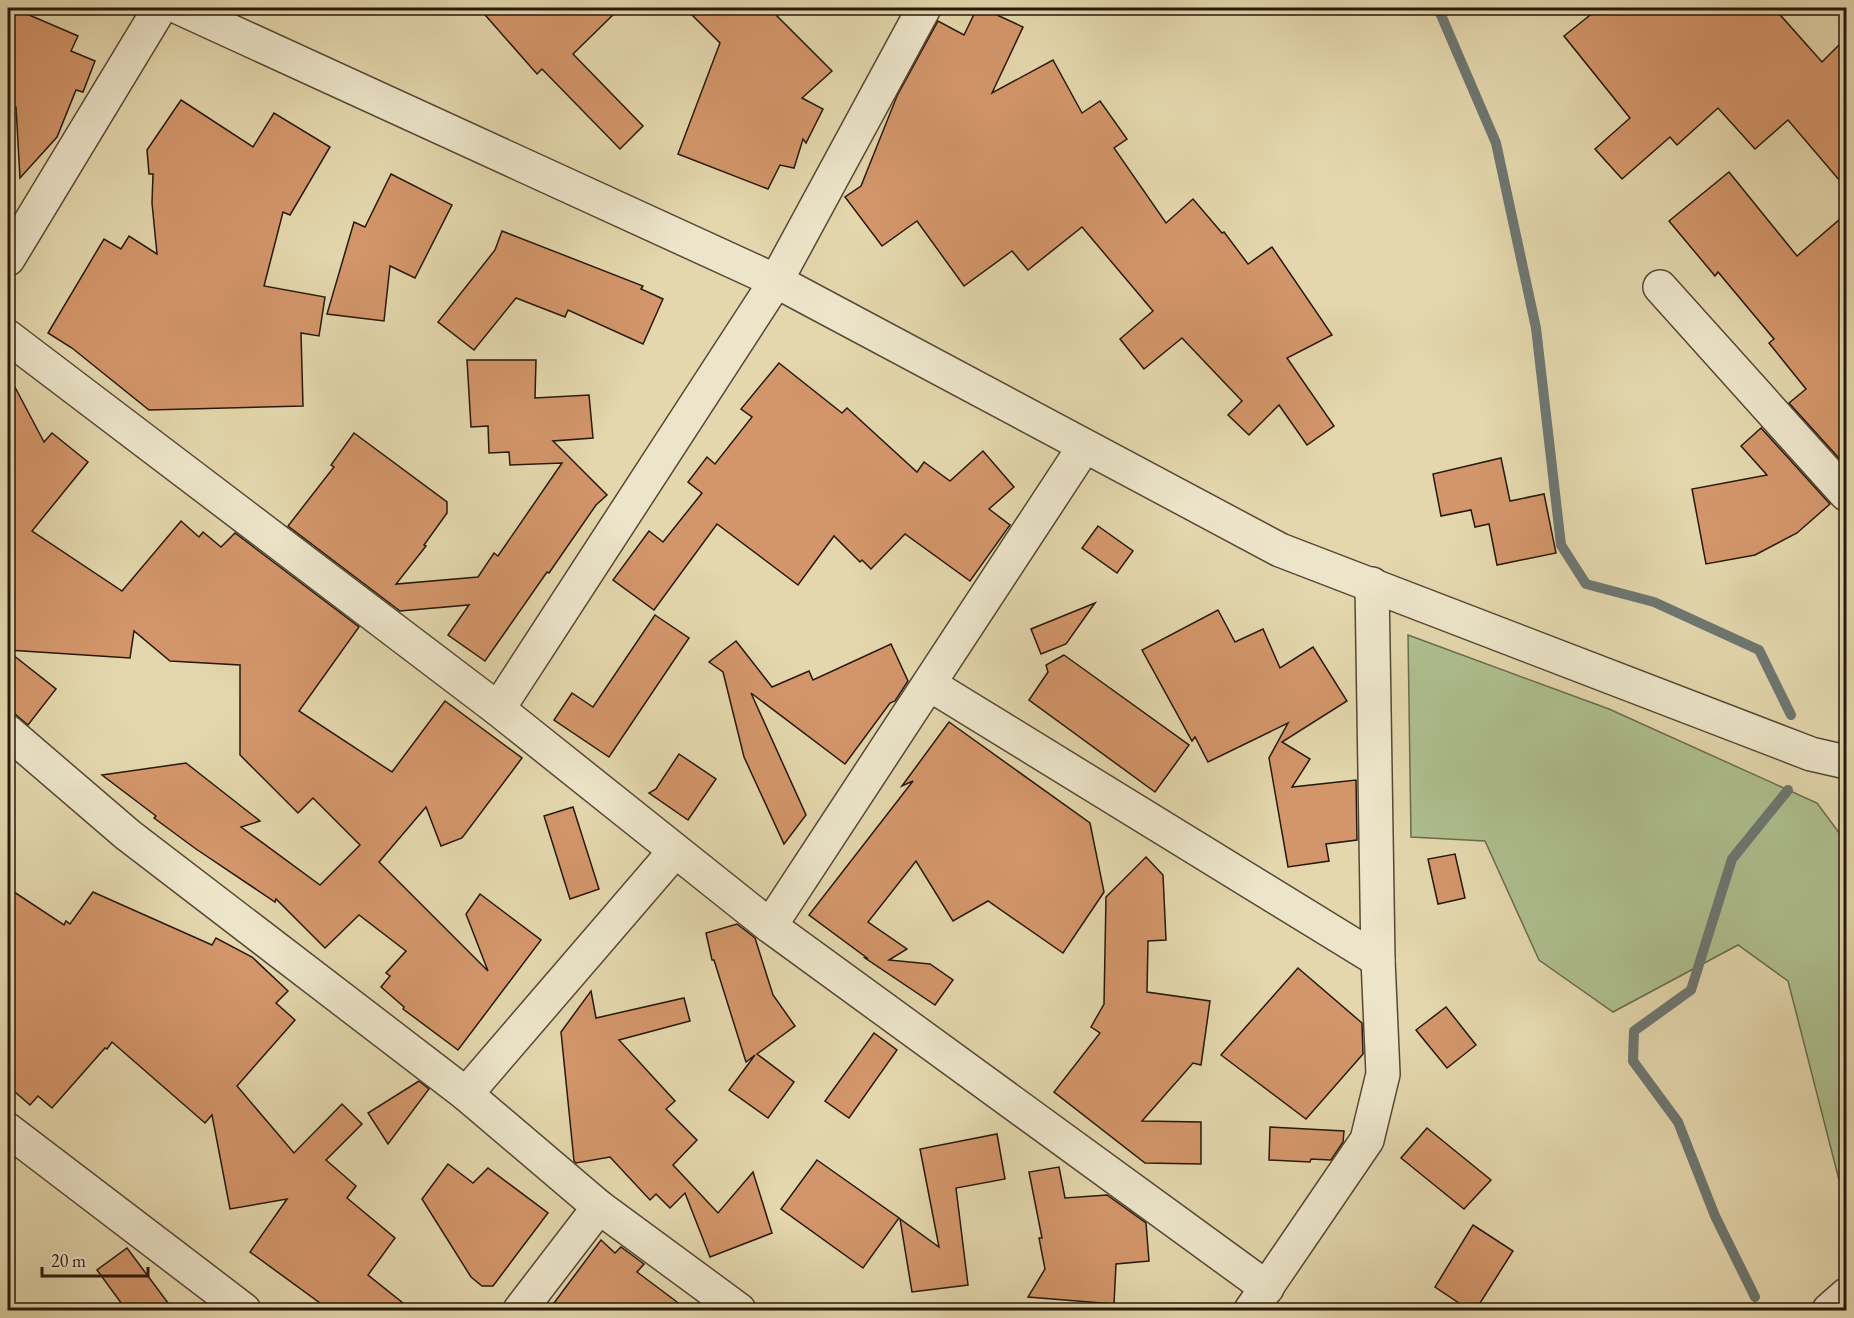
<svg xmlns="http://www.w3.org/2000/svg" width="1854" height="1318" font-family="'EB Garamond',serif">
<rect width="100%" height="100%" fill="#e4d7ad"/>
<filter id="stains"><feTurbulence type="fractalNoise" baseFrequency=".00333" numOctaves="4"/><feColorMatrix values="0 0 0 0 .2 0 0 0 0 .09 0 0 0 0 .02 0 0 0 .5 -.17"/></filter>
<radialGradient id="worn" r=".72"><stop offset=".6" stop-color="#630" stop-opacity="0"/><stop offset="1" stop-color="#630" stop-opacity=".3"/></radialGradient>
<path fill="#aebf8f" stroke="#6a6c4d" stroke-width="1.5" d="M 1408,635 L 1609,709 L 1817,803 L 1846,842 L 1846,1207 L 1788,981 L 1738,945 L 1613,1012 L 1539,960 L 1485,841 L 1411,837 Z"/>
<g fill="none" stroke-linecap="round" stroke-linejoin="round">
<g stroke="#6d7772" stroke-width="10">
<path d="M 1438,8 L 1496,143 L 1536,328 L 1561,545 L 1586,584 L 1654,602 L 1759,650 L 1791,715"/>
<path d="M 1755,1297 L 1715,1216 L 1678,1122 L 1633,1061 L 1634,1031 L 1691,990 L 1732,859 L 1788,790"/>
</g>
</g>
<g fill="#d3966a" stroke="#27180b" stroke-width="1.5">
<path d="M 8,8 L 13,8 L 78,36 L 71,51 L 95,61 L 83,92 L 76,90 L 57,137 L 20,178 L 16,107 L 8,103 Z"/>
<path d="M 479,8 L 620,8 L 573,54 L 643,126 L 620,149 L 542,69 L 537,74 Z"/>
<path d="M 685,8 L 769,8 L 832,71 L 802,98 L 823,109 L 806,143 L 803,139 L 794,168 L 780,165 L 768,189 L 678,154 L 720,43 Z"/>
<path d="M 977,8 L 982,8 L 1023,27 L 992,93 L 1053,60 L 1082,113 L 1100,101 L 1127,139 L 1114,148 L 1166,223 L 1193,199 L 1222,233 L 1224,232 L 1248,264 L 1272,247 L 1332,335 L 1287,358 L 1334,426 L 1307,445 L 1279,405 L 1249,435 L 1228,415 L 1242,401 L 1182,338 L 1144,369 L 1120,339 L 1153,311 L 1082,227 L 1028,270 L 1012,251 L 964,286 L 917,221 L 882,246 L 845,197 L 861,186 L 897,96 L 938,21 L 964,35 Z"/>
<path d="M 1599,8 L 1774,8 L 1822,62 L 1846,38 L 1846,188 L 1788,120 L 1755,149 L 1718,108 L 1677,145 L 1670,137 L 1622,179 L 1595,149 L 1630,118 L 1564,36 Z"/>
<path d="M 181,100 L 253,147 L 274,113 L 330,147 L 290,215 L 283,212 L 264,286 L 325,297 L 319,336 L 301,333 L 303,406 L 149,410 L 72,348 L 48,333 L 104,239 L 121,249 L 129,236 L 157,254 L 152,203 L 153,174 L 149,174 L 147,150 Z"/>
<path d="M 1729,172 L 1797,256 L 1846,214 L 1846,466 L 1789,403 L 1806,389 L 1769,343 L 1774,339 L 1718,272 L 1715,276 L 1669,221 Z"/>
<path d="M 391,174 L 452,205 L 415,278 L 390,266 L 384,321 L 327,314 L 354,222 L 365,227 Z"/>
<path d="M 502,231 L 643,286 L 641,289 L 663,299 L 643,344 L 568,310 L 565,317 L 516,298 L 474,350 L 438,322 L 495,250 Z"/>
<path d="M 467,360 L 536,360 L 535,398 L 589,395 L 593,438 L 553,441 L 607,495 L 596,505 L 549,573 L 547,572 L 485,661 L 448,635 L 469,605 L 400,611 L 288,526 L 334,467 L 331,465 L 354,433 L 447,502 L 447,513 L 424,545 L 426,546 L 396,584 L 478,577 L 494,553 L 498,556 L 562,463 L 510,465 L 509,452 L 489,453 L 488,426 L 471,427 Z"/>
<path d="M 779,363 L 842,413 L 847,408 L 917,472 L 924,462 L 950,481 L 983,451 L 1014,487 L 989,509 L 1010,525 L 970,581 L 905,534 L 871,569 L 862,560 L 860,562 L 834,536 L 798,585 L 717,524 L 654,610 L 613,580 L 649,531 L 663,542 L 702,493 L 688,482 L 707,457 L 715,464 L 752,417 L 741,409 Z"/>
<path d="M 8,374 L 44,442 L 52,433 L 88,462 L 32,531 L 122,591 L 181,521 L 199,537 L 203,532 L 221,547 L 235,533 L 359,627 L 299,711 L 392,772 L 445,701 L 522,758 L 462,838 L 441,846 L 426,807 L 379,862 L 488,971 L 466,914 L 480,894 L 541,940 L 458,1050 L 403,1009 L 404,1007 L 381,987 L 390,976 L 386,973 L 406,951 L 359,915 L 325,948 L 276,899 L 275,902 L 196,849 L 154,818 L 156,816 L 102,775 L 186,763 L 260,821 L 241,827 L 320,885 L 360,845 L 313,798 L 298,813 L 240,755 L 240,665 L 170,661 L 134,631 L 130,658 L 8,650 Z"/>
<path d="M 1761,428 L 1830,504 L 1797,533 L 1755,555 L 1706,564 L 1692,489 L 1767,475 L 1741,446 Z"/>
<path d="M 1501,458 L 1510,501 L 1544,494 L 1556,553 L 1497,565 L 1489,524 L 1475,527 L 1471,510 L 1441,516 L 1433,474 Z"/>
<path d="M 1098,526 L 1133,551 L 1117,573 L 1082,548 Z"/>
<path d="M 1095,603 L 1066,644 L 1041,654 L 1031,629 Z"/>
<path d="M 1218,610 L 1235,642 L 1263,629 L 1280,668 L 1313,647 L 1347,701 L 1282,742 L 1310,759 L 1292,787 L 1356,780 L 1357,840 L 1326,844 L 1329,861 L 1288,867 L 1269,758 L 1288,723 L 1208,762 L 1195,737 L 1192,741 L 1142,650 Z"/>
<path d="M 655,615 L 689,638 L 609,757 L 554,720 L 572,693 L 593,707 Z"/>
<path d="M 736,641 L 772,687 L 809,671 L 813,680 L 891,644 L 908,681 L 895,701 L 890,703 L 845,764 L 751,693 L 806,815 L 784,844 L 744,757 L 723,672 L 709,662 Z"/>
<path d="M 8,651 L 56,689 L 28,725 L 8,708 Z"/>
<path d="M 1064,655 L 1189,745 L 1155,792 L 1029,700 L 1048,672 L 1046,665 Z"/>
<path d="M 949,722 L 1090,823 L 1104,892 L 1063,953 L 988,901 L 953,921 L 916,861 L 868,922 L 907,949 L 889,960 L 930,964 L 953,980 L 935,1005 L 865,958 L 867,958 L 809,915 L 913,781 L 902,786 Z"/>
<path d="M 679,754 L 716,779 L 688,820 L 649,793 L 656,789 Z"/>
<path d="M 573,807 L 599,889 L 570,899 L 544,816 Z"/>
<path d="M 1455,854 L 1465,898 L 1438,904 L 1428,859 Z"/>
<path d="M 1146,857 L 1163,875 L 1166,940 L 1148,941 L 1147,992 L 1210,1001 L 1201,1065 L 1193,1063 L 1142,1121 L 1201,1122 L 1201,1164 L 1145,1163 L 1054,1092 L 1100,1033 L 1091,1027 L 1104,1004 L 1106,897 Z"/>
<path d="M 8,888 L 64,925 L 66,921 L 70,924 L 93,892 L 212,945 L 216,938 L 252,957 L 288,991 L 276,1003 L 295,1020 L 237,1086 L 294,1153 L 342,1104 L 362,1124 L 326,1160 L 356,1186 L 347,1198 L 395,1238 L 368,1275 L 413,1311 L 331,1311 L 250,1252 L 287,1199 L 230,1209 L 212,1115 L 205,1123 L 112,1042 L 107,1049 L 105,1048 L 52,1108 L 38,1096 L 30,1105 L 8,1086 Z"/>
<path d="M 737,924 L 755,938 L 773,995 L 795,1026 L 757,1054 L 794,1082 L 768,1118 L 729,1090 L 755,1055 L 746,1062 L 714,960 L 712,960 L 706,933 Z"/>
<path d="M 1298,968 L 1362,1023 L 1363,1054 L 1306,1119 L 1221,1055 Z"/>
<path d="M 591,991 L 596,1018 L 684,998 L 690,1021 L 619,1040 L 675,1101 L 666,1109 L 697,1140 L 673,1165 L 718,1213 L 753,1172 L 772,1233 L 710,1257 L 685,1193 L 670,1208 L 656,1194 L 650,1200 L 610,1157 L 576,1163 L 574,1161 L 561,1032 Z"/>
<path d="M 1446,1007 L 1476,1045 L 1447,1068 L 1416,1030 Z"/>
<path d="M 874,1033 L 897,1050 L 849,1118 L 825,1101 Z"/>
<path d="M 419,1081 L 429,1089 L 388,1144 L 368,1113 Z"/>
<path d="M 1270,1127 L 1344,1131 L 1343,1142 L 1331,1160 L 1311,1159 L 1310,1162 L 1269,1160 Z"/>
<path d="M 1427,1128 L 1491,1180 L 1464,1209 L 1401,1158 Z"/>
<path d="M 997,1134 L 1005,1179 L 956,1188 L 968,1285 L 912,1292 L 900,1219 L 939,1247 L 920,1149 Z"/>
<path d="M 817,1160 L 899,1218 L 863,1268 L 781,1209 Z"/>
<path d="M 448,1164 L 473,1183 L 488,1168 L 548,1213 L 493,1286 L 482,1286 L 471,1277 L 422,1199 Z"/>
<path d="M 1059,1167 L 1065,1198 L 1107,1195 L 1146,1223 L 1149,1261 L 1116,1264 L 1114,1304 L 1028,1297 L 1045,1269 L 1039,1238 L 1042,1238 L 1029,1172 Z"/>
<path d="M 1473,1225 L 1513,1251 L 1475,1311 L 1471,1311 L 1435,1287 Z"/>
<path d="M 601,1240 L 615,1253 L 621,1247 L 644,1264 L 637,1272 L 689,1311 L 548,1311 Z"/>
<path d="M 127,1248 L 174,1311 L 127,1311 L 97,1270 Z"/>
</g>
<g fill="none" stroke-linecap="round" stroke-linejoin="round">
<g stroke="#564834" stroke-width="36">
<g id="minor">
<path d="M 180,8 L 776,281 L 1280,550 L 1811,754 L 1846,762"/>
<path d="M 8,259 L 160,8"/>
<path d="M 1660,287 L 1846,494"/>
<path d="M 8,337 L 498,709 L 770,926 L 1267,1288"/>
<path d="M 929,684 L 1378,960"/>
<path d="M 498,709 L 776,281 L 924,8"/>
<path d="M 8,732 L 128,835 L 466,1094 L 599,1207 L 739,1310"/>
<path d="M 770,926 L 1084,447"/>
<path d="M 466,1094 L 675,851"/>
<path d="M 8,1130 L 244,1310"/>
<path d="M 520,1310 L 599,1207"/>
<path d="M 1251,1310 L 1367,1140 L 1383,1074 L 1378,960 L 1372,584"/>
<path d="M 1829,1310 L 1846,1295"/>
</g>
</g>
<use href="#minor" stroke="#ede5ca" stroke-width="33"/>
</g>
<rect width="1854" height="1318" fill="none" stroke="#e4d7ad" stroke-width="30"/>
<rect x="9" y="9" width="1836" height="1300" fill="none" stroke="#27180b" stroke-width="3"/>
<rect x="15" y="15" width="1824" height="1288" fill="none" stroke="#27180b" stroke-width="1.5"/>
<path d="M42 1267v9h106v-9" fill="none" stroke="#27180b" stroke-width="3"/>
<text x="51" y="1267" font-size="18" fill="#27180b" stroke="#ede5ca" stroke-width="4.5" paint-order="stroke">20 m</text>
<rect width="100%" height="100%" filter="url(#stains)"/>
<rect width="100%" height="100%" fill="url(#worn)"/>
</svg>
